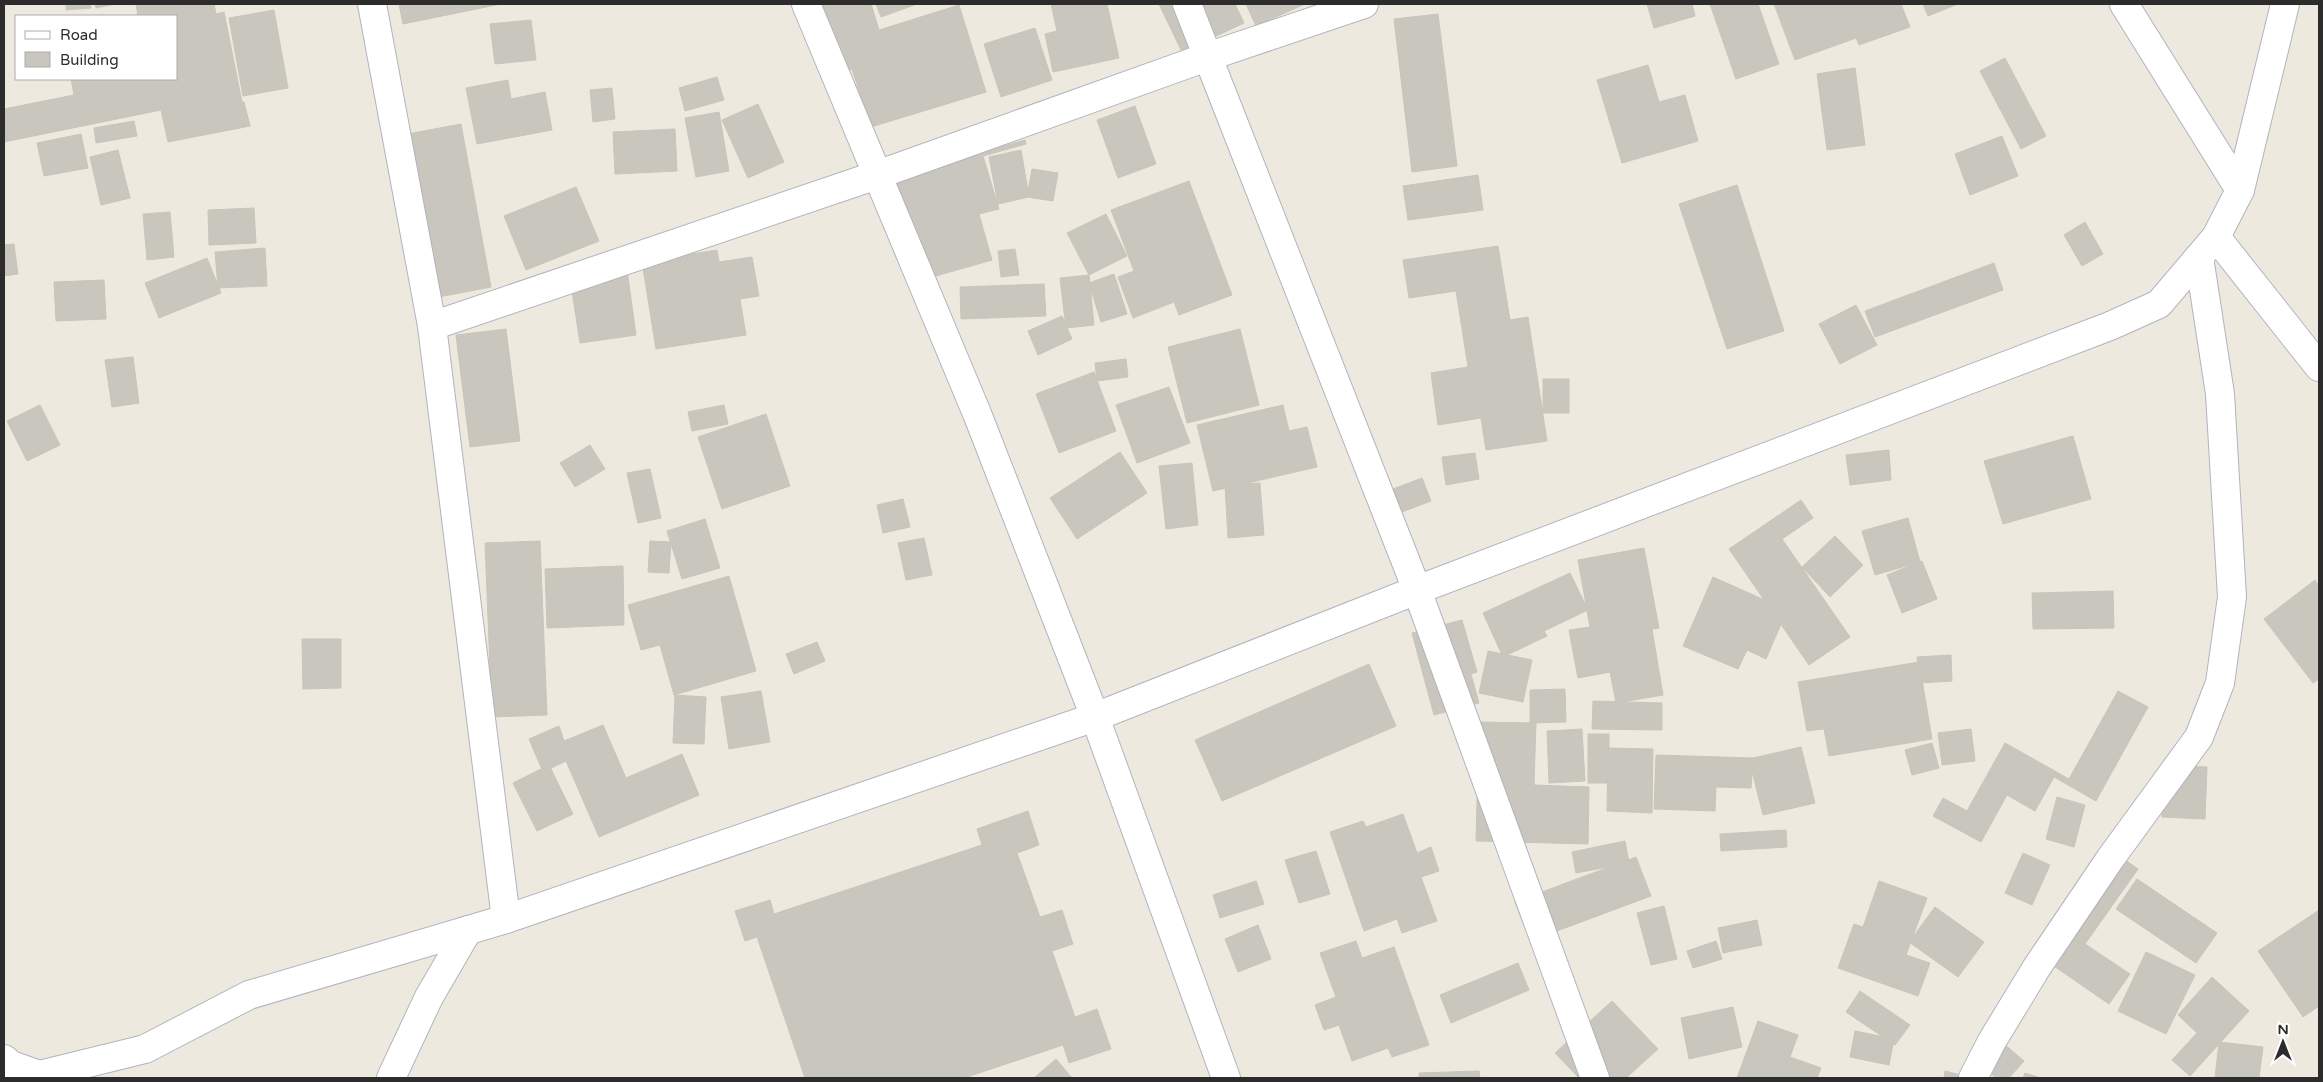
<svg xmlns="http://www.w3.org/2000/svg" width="2323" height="1082" font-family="'Varela Round',sans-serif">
<rect width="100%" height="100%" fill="#eee9df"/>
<g fill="#c9c6be" stroke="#c9c5b8">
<path d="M 66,4 L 90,4 L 91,8 L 66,10 Z"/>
<path d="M 95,4 L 115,4 L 96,8 Z"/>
<path d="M 136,4 L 214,4 L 216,14 L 224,12 L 242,102 L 244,102 L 250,126 L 168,142 L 161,110 L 4,142 L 4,109 L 74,95 L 71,79 L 176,79 L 176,16 L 138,16 Z"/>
<path d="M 399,4 L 501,4 L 403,24 Z"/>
<path d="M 818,4 L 871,4 L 879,30 L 959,5 L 986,92 L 871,127 L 852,69 L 831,76 Z"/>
<path d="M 876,4 L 917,4 L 881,17 Z"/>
<path d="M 1051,4 L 1107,4 L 1119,58 L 1053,72 L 1045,34 L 1057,31 Z"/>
<path d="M 1159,4 L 1235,4 L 1244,23 L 1182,52 Z"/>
<path d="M 1246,4 L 1305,4 L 1256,26 Z"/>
<path d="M 1647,4 L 1692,4 L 1695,16 L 1654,28 Z"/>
<path d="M 1710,4 L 1758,4 L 1779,64 L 1736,79 Z"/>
<path d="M 1774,4 L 1901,4 L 1910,27 L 1859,45 L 1856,38 L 1795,60 Z"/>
<path d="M 1923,4 L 1958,4 L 1928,16 Z"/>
<path d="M 274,10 L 288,88 L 243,96 L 229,18 Z"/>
<path d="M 1438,14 L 1457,166 L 1412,172 L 1394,19 Z"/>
<path d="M 531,20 L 536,60 L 495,64 L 490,24 Z"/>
<path d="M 1035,28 L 1052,80 L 1001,97 L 984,44 Z"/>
<path d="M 2005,58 L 2046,136 L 2021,149 L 1980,71 Z"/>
<path d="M 1648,65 L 1659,102 L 1685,95 L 1698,141 L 1622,163 L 1597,80 Z"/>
<path d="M 1855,68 L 1865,145 L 1827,150 L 1817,74 Z"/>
<path d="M 717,77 L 724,100 L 685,111 L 679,88 Z"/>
<path d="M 508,80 L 511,99 L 545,92 L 552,130 L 477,144 L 466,88 Z"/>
<path d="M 612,88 L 615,119 L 593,122 L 590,90 Z"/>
<path d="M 758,104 L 784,162 L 748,178 L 722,120 Z"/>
<path d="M 1135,106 L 1156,164 L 1118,178 L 1097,120 Z"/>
<path d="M 719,112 L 729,171 L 696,177 L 685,118 Z"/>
<path d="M 134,121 L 137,136 L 96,143 L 94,128 Z"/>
<path d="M 461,124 L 491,287 L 428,299 L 397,136 Z"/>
<path d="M 675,129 L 677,171 L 615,174 L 613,132 Z"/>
<path d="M 81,134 L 88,168 L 44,176 L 37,143 Z"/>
<path d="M 2002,136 L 2018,176 L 1970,195 L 1955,154 Z"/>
<path d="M 1025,140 L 1026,144 L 983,156 L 999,209 L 979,214 L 992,260 L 922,280 L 892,178 Z"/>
<path d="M 118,150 L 130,198 L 101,205 L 90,157 Z"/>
<path d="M 1021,150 L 1029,197 L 998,204 L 989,157 Z"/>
<path d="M 1032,169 L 1058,173 L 1053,201 L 1027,197 Z"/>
<path d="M 1478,175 L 1483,210 L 1408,220 L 1403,186 Z"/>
<path d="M 1189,181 L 1232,295 L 1179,315 L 1174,302 L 1133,318 L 1118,277 L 1134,271 L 1111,210 Z"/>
<path d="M 1737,185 L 1784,331 L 1727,349 L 1679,204 Z"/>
<path d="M 576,187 L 599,241 L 526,270 L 504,216 Z"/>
<path d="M 254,208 L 256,243 L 209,245 L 208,210 Z"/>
<path d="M 170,212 L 174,257 L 147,260 L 143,214 Z"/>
<path d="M 1106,214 L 1127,256 L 1089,275 L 1067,233 Z"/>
<path d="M 2085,222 L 2103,254 L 2082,266 L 2064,235 Z"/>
<path d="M 14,244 L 18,274 L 4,276 L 4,245 Z"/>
<path d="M 1498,246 L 1510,320 L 1528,317 L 1547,441 L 1486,450 L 1481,418 L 1438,425 L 1431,373 L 1468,367 L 1456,291 L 1409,298 L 1403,260 Z"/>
<path d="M 265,248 L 267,286 L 218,288 L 215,252 Z"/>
<path d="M 1015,249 L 1019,275 L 1001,277 L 998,251 Z"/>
<path d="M 717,250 L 719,262 L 752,257 L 759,296 L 740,299 L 746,335 L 656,349 L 642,262 Z"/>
<path d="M 207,258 L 221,293 L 159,318 L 145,283 Z"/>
<path d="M 1994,263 L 2003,290 L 1875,337 L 1865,311 Z"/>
<path d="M 627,270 L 636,335 L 580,343 L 570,278 Z"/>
<path d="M 1114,274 L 1127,314 L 1101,322 L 1089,283 Z"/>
<path d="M 1089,275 L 1094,325 L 1066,328 L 1060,278 Z"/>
<path d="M 104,280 L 106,319 L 56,321 L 54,282 Z"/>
<path d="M 1044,284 L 1046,316 L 961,319 L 960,287 Z"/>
<path d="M 1856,305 L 1877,345 L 1840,364 L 1819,324 Z"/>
<path d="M 1062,316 L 1072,339 L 1038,355 L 1028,331 Z"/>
<path d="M 506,329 L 520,441 L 470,447 L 456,335 Z"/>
<path d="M 1240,329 L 1259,405 L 1187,423 L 1168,347 Z"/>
<path d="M 133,357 L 139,403 L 112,407 L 105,360 Z"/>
<path d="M 1126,359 L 1128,377 L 1097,381 L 1095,363 Z"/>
<path d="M 1094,372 L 1116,431 L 1059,453 L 1036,394 Z"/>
<rect x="1543" y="379" width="26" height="34"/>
<path d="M 1169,387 L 1190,443 L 1137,463 L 1116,405 Z"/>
<path d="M 40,405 L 60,445 L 27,461 L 7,421 Z"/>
<path d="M 724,405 L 728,424 L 692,431 L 688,412 Z"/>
<path d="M 1283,405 L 1289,431 L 1307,427 L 1317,467 L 1213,491 L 1197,425 Z"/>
<path d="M 766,414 L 790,486 L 722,509 L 698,437 Z"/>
<path d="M 2073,436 L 2091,499 L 2003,524 L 1984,461 Z"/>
<path d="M 590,445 L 605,469 L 575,487 L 560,463 Z"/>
<path d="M 1889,450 L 1891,480 L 1850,485 L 1846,455 Z"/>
<path d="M 1120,452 L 1147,493 L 1077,539 L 1050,498 Z"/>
<path d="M 1475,453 L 1479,479 L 1446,485 L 1442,457 Z"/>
<path d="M 1192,463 L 1198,525 L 1166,529 L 1159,466 Z"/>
<path d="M 650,469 L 661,518 L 638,523 L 627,473 Z"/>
<path d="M 1422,478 L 1431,501 L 1394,515 L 1385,492 Z"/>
<path d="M 1260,483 L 1264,535 L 1228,538 L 1225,485 Z"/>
<path d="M 903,499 L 910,527 L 883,533 L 877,505 Z"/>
<path d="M 1801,500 L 1813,518 L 1782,539 L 1850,637 L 1809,665 L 1729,549 Z"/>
<path d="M 1908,518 L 1920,562 L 1875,575 L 1862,531 Z"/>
<path d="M 705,519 L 720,568 L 682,579 L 667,531 Z"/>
<path d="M 1835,536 L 1863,565 L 1830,597 L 1802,567 Z"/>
<path d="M 924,538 L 932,575 L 906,580 L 898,543 Z"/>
<path d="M 540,541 L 547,715 L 492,717 L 485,543 Z"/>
<path d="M 650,541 L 671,542 L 669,573 L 648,572 Z"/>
<path d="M 1644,548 L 1659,628 L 1652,629 L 1663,695 L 1616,703 L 1610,672 L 1578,678 L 1569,630 L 1590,627 L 1578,560 Z"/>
<path d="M 1922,561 L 1937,599 L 1902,613 L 1887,575 Z"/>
<path d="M 623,566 L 624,625 L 547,628 L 545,569 Z"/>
<path d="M 1570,573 L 1588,610 L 1544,631 L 1547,636 L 1503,657 L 1483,613 Z"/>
<path d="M 729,576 L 756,671 L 674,695 L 660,645 L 641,650 L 628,605 Z"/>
<path d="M 1713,577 L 1787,610 L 1766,659 L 1747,650 L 1738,669 L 1683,646 Z"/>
<path d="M 2315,580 L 2319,586 L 2319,679 L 2313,683 L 2264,619 Z"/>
<path d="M 2113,591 L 2114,628 L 2033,629 L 2032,593 Z"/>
<path d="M 1462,620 L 1477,672 L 1471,674 L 1479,703 L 1434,715 L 1412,633 Z"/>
<path d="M 302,639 L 341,639 L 341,688 L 303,689 Z"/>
<path d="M 817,642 L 825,661 L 794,674 L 786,654 Z"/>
<path d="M 1488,651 L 1532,660 L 1523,702 L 1479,693 Z"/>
<path d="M 1951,655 L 1952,681 L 1919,683 L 1917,657 Z"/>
<path d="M 1919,662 L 1932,739 L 1829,756 L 1824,729 L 1807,731 L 1798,682 Z"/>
<path d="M 1369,664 L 1396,726 L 1222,801 L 1195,740 Z"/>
<path d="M 1565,689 L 1566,722 L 1530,723 L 1530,690 Z"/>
<path d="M 761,691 L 770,742 L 729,749 L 721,697 Z"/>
<path d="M 2118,691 L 2148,707 L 2096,801 L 2054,777 L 2035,811 L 2007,795 L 1981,842 L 1933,816 L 1943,798 L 1967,811 L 2005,743 L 2069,779 Z"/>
<path d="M 675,695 L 706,697 L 704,744 L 673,743 Z"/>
<path d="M 1593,701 L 1662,703 L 1662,730 L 1592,729 Z"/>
<path d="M 1479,722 L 1536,723 L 1534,785 L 1589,787 L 1588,844 L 1476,841 Z"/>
<path d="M 603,725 L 626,778 L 682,754 L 699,795 L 599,837 L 566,761 L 543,772 L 529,739 L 559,726 L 564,741 Z"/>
<path d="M 1582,729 L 1585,781 L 1549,783 L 1547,731 Z"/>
<path d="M 1971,729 L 1975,761 L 1942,765 L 1938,733 Z"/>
<rect x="1588" y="734" width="21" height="49"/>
<path d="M 1932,743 L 1939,768 L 1912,775 L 1905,750 Z"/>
<path d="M 1801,747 L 1815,803 L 1763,815 L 1749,759 Z"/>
<path d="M 1608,748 L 1653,749 L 1652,813 L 1607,811 Z"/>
<path d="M 1656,755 L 1753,758 L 1751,788 L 1716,787 L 1715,811 L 1654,809 Z"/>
<path d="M 549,765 L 573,814 L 537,831 L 513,783 Z"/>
<path d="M 2164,765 L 2207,767 L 2205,819 L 2162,817 Z"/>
<path d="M 2057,797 L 2085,805 L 2074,847 L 2046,839 Z"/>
<path d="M 1028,811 L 1039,845 L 1017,853 L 1040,917 L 1062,910 L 1073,944 L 1052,951 L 1075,1017 L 1097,1009 L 1111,1049 L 1069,1063 L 1063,1045 L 964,1078 L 805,1078 L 757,937 L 745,941 L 735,911 L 770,900 L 774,914 L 982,845 L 977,829 Z"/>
<path d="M 1403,814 L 1417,853 L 1431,847 L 1439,871 L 1421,877 L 1437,921 L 1402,933 L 1397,919 L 1364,931 L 1330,832 L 1363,821 L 1366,827 Z"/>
<path d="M 1786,830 L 1787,847 L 1721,851 L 1720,834 Z"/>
<path d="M 1625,841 L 1629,863 L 1576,873 L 1572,852 Z"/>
<path d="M 2105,846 L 2138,869 L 2085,944 L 2130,974 L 2109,1004 L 2032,951 Z"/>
<path d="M 1316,851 L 1330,894 L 1299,903 L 1285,860 Z"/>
<path d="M 2023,853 L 2050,865 L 2032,905 L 2005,893 Z"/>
<path d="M 1636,857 L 1651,896 L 1530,941 L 1515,902 Z"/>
<path d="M 2137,879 L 2217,933 L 2196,963 L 2116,909 Z"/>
<path d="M 1256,881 L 1264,904 L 1220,918 L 1213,895 Z"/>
<path d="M 1879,881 L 1927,898 L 1906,955 L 1930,963 L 1918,996 L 1838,968 L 1854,924 L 1863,927 Z"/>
<path d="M 1664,906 L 1677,959 L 1651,965 L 1637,913 Z"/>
<path d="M 1935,907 L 1984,942 L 1958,977 L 1909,942 Z"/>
<path d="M 2319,910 L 2319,1006 L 2303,1017 L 2258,951 Z"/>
<path d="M 1757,920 L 1762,945 L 1723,953 L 1718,928 Z"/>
<path d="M 1258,925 L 1271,959 L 1238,972 L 1225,939 Z"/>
<path d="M 1356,941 L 1362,958 L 1394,947 L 1429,1045 L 1392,1057 L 1388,1048 L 1352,1061 L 1339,1025 L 1324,1030 L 1315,1005 L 1336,997 L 1320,953 Z"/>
<path d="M 1716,941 L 1722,959 L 1693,968 L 1687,951 Z"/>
<path d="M 2146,952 L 2195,975 L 2166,1034 L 2118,1011 Z"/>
<path d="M 1518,963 L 1529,990 L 1451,1023 L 1440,995 Z"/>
<path d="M 2212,977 L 2249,1011 L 2190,1076 L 2172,1060 L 2197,1033 L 2178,1015 Z"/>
<path d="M 1860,991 L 1910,1025 L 1895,1045 L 1846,1012 Z"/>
<path d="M 1612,1001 L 1658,1049 L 1626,1078 L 1579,1078 L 1555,1053 Z"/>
<path d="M 1733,1007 L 1742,1047 L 1689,1059 L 1681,1018 Z"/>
<path d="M 1758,1021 L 1798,1035 L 1790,1057 L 1821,1068 L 1817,1078 L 1737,1078 Z"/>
<path d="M 1855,1031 L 1894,1039 L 1889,1065 L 1850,1057 Z"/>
<path d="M 1990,1032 L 2024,1061 L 2009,1078 L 1996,1078 L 1970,1055 Z"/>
<path d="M 2219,1042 L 2263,1047 L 2259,1078 L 2215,1078 Z"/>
<path d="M 1056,1059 L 1072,1078 L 1034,1078 Z"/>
<path d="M 1479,1071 L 1480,1078 L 1419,1078 L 1419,1073 Z"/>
<path d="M 1945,1071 L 1973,1078 L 1944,1078 Z"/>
<path d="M 2025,1073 L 2041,1078 L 2023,1078 Z"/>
</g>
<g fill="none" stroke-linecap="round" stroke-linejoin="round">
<g stroke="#b2b3bf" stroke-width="30">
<g id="minor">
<path d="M 372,4 L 432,326 L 506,919"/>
<path d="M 1187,4 L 1417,590 L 1595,1078"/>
<path d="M 2124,4 L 2240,190"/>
<path d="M 2216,237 L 2319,367"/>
<path d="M 432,326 L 877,175 L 1207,57 L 1364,4"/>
<path d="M 4,1059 L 11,1065 L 39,1075 L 145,1049 L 249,995 L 506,919 L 1095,717 L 1417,590 L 2110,326 L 2159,304 L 2216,237 L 2240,190 L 2285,4"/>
<path d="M 391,1078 L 429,997 L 468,930"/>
<path d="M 1973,1078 L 1992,1041 L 2037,967 L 2110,859 L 2199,737 L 2220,683 L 2232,597 L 2220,394 L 2199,257"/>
</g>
</g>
<g stroke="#b2b3bf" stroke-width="30">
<path id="tertiary" d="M 806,4 L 978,416 L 1095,717 L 1226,1078"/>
</g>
<use href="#minor" stroke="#fff" stroke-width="28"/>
<use href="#tertiary" stroke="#fff" stroke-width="28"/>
</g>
<rect width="2323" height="1082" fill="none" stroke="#2c2c2c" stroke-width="10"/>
<rect x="15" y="15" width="162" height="65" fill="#ffffff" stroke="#ababab"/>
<rect x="25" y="31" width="25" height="8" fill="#ffffff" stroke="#ababab"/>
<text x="60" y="40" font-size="15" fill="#2c2c2c">Road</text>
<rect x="25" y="52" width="25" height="15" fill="#c9c6be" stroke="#ababab"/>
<text x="60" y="65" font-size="15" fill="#2c2c2c">Building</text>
<g transform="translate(2283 1042)" stroke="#ffffff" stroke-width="4" paint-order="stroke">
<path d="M0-4L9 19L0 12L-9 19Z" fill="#2c2c2c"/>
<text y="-8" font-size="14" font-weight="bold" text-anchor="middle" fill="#2c2c2c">N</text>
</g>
</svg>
